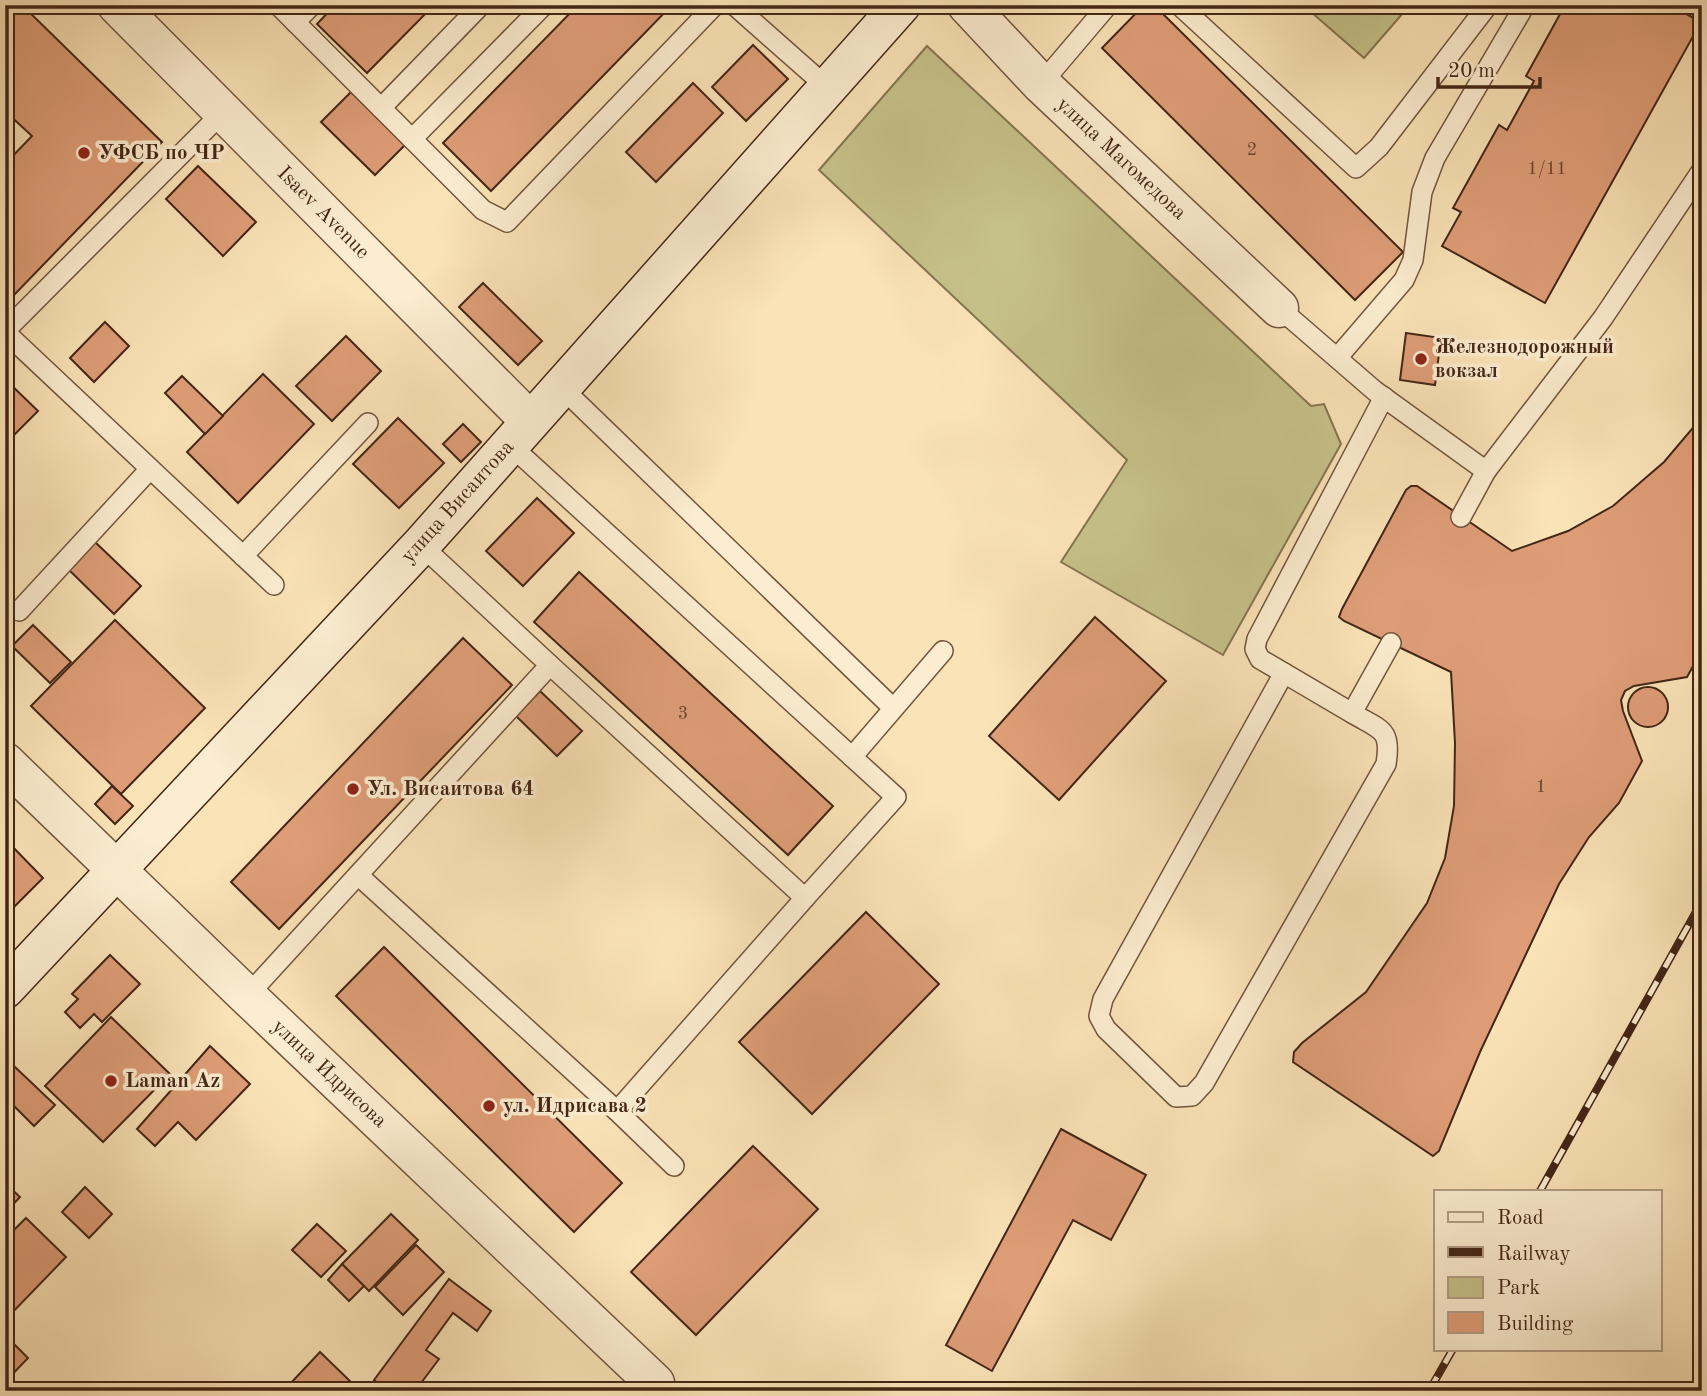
<svg xmlns="http://www.w3.org/2000/svg" width="1707" height="1396" font-family="'Old Standard TT',serif">
<rect width="100%" height="100%" fill="#fae3b7"/>
<filter id="stains"><feTurbulence type="fractalNoise" baseFrequency=".00286" numOctaves="4"/><feColorMatrix values="0 0 0 0 .2 0 0 0 0 .09 0 0 0 0 .02 0 0 0 .5 -.17"/></filter>
<radialGradient id="worn" r=".72"><stop offset=".6" stop-color="#630" stop-opacity="0"/><stop offset="1" stop-color="#630" stop-opacity=".3"/></radialGradient>
<g fill="#c6c189" stroke="#857450" stroke-width="2">
<path d="M 1303,5 L 1410,5 L 1364,58 Z"/>
<path d="M 927,46 L 1311,406 L 1324,404 L 1341,444 L 1223,655 L 1061,562 L 1127,460 L 819,170 Z"/>
</g>
<g fill="#de9d77" stroke="#442616" stroke-width="2">
<path d="M 5,5 L 22,5 L 162,142 L 14,295 L 5,286 L 5,164 L 32,136 L 5,111 Z"/>
<path d="M 335,5 L 434,5 L 367,73 L 317,24 Z"/>
<path d="M 578,5 L 672,5 L 491,191 L 443,143 Z"/>
<path d="M 1144,5 L 1154,5 L 1403,252 L 1355,300 L 1102,48 Z"/>
<path d="M 1565,5 L 1670,5 L 1701,22 L 1545,303 L 1442,246 L 1461,212 L 1453,208 L 1499,125 L 1507,130 L 1534,81 L 1526,76 Z"/>
<path d="M 753,45 L 788,79 L 746,121 L 712,87 Z"/>
<path d="M 693,83 L 723,113 L 656,182 L 626,152 Z"/>
<path d="M 351,92 L 405,145 L 375,175 L 321,122 Z"/>
<path d="M 198,166 L 256,222 L 223,256 L 166,199 Z"/>
<path d="M 483,283 L 542,341 L 518,365 L 459,307 Z"/>
<path d="M 105,322 L 129,346 L 94,382 L 70,358 Z"/>
<path d="M 1406,333 L 1441,338 L 1435,385 L 1400,380 Z"/>
<path d="M 346,336 L 381,371 L 332,421 L 296,386 Z"/>
<path d="M 263,374 L 314,424 L 238,503 L 187,452 Z"/>
<path d="M 182,376 L 223,416 L 205,434 L 165,393 Z"/>
<path d="M 5,379 L 38,411 L 5,444 Z"/>
<path d="M 1702,411 L 1702,650 L 1687,677 L 1634,686 L 1625,691 L 1621,700 L 1623,711 L 1642,761 L 1619,803 L 1589,837 L 1559,884 L 1480,1052 L 1439,1151 L 1433,1156 L 1293,1062 L 1294,1052 L 1302,1043 L 1366,992 L 1427,903 L 1445,858 L 1454,806 L 1455,743 L 1451,672 L 1344,621 L 1339,617 L 1342,609 L 1406,490 L 1411,486 L 1417,486 L 1512,551 L 1568,531 L 1613,506 L 1664,462 L 1692,429 Z"/>
<path d="M 398,418 L 444,463 L 399,508 L 353,464 Z"/>
<path d="M 463,424 L 481,442 L 461,462 L 443,444 Z"/>
<path d="M 537,498 L 574,533 L 523,586 L 486,551 Z"/>
<path d="M 94,541 L 141,586 L 114,614 L 67,568 Z"/>
<path d="M 579,572 L 833,806 L 788,855 L 534,622 Z"/>
<path d="M 1095,617 L 1166,681 L 1059,800 L 989,736 Z"/>
<path d="M 115,620 L 205,708 L 121,794 L 31,706 Z"/>
<path d="M 33,625 L 71,662 L 50,683 L 12,646 Z"/>
<path d="M 463,638 L 512,685 L 279,929 L 231,882 Z"/>
<circle cx="1648" cy="707" r="20"/>
<path d="M 540,691 L 582,731 L 557,756 L 516,716 Z"/>
<path d="M 112,786 L 133,806 L 115,824 L 95,804 Z"/>
<path d="M 5,839 L 43,878 L 5,916 Z"/>
<path d="M 866,912 L 939,984 L 812,1114 L 739,1042 Z"/>
<path d="M 384,947 L 622,1183 L 574,1232 L 336,996 Z"/>
<path d="M 110,955 L 140,984 L 102,1022 L 94,1014 L 80,1028 L 65,1012 L 78,999 L 72,994 Z"/>
<path d="M 111,1017 L 170,1074 L 103,1142 L 45,1086 Z"/>
<path d="M 210,1046 L 250,1084 L 196,1140 L 178,1122 L 155,1146 L 137,1129 Z"/>
<path d="M 15,1067 L 55,1105 L 34,1126 L 5,1097 L 5,1077 Z"/>
<path d="M 1061,1129 L 1146,1175 L 1111,1240 L 1073,1220 L 992,1371 L 946,1345 Z"/>
<path d="M 753,1146 L 818,1209 L 696,1335 L 631,1272 Z"/>
<path d="M 5,1183 L 20,1197 L 5,1213 Z"/>
<path d="M 85,1187 L 112,1214 L 89,1238 L 62,1212 Z"/>
<path d="M 391,1214 L 418,1240 L 369,1291 L 342,1264 Z"/>
<path d="M 26,1218 L 66,1257 L 9,1316 L 5,1313 L 5,1239 Z"/>
<path d="M 317,1224 L 346,1251 L 321,1277 L 292,1250 Z"/>
<path d="M 416,1245 L 444,1272 L 403,1315 L 375,1287 Z"/>
<path d="M 342,1264 L 364,1286 L 349,1301 L 328,1280 Z"/>
<path d="M 449,1279 L 491,1311 L 477,1331 L 453,1313 L 426,1350 L 439,1359 L 415,1391 L 388,1391 L 374,1380 Z"/>
<path d="M 5,1335 L 28,1358 L 5,1382 Z"/>
<path d="M 320,1352 L 352,1383 L 344,1391 L 295,1391 L 289,1385 Z"/>
</g>
<g fill="none" stroke-linecap="round" stroke-linejoin="round">
<g stroke="#72553e" stroke-width="22">
<g id="service">
<path d="M 278,5 L 483,210 L 507,222 L 715,5"/>
<path d="M 734,5 L 828,88"/>
<path d="M 1179,5 L 1356,168 L 1379,147 L 1488,5"/>
<path d="M 295,22 L 312,5"/>
<path d="M 1041,84 L 1108,5"/>
<path d="M 381,108 L 481,5"/>
<path d="M 412,139 L 544,5"/>
<path d="M 1279,308 L 1375,391 L 1486,471"/>
<path d="M 5,331 L 223,112"/>
<path d="M 5,332 L 274,585"/>
<path d="M 1337,358 L 1404,280 L 1413,260 L 1422,192 L 1435,158 L 1525,5"/>
<path d="M 561,387 L 893,708"/>
<path d="M 509,444 L 896,797 L 805,898 L 550,665"/>
<path d="M 1461,517 L 1486,471 L 1603,318 L 1702,170"/>
<path d="M 243,556 L 368,423"/>
<path d="M 19,611 L 150,469"/>
<path d="M 1284,673 L 1103,999 L 1099,1016 L 1106,1029 L 1176,1097 L 1192,1096 L 1204,1083 L 1386,764 C 1392,728 1380,730 1352,713 L 1391,643"/>
<path d="M 1352,713 L 1260,659 L 1255,649 L 1257,639 L 1384,397"/>
<path d="M 852,757 L 943,651"/>
<path d="M 358,875 L 617,1111"/>
<path d="M 247,996 L 550,665 L 421,545"/>
<path d="M 674,1166 L 617,1111 L 805,898"/>
</g>
</g>
<g stroke="#72553e" stroke-width="41">
<g id="minor">
<path d="M 117,5 L 530,421"/>
<path d="M 967,5 L 1041,84 L 1279,308"/>
<path d="M 5,762 L 247,996 L 655,1383"/>
</g>
</g>
<g stroke="#442616" stroke-width="41">
<path id="secondary" d="M 5,989 L 421,545 L 901,5"/>
</g>
<use href="#service" stroke="#fcedd0" stroke-width="19"/>
<use href="#minor" stroke="#fcedd0" stroke-width="38"/>
<use href="#secondary" stroke="#fcedd0" stroke-width="38"/>
<g stroke="#442616" stroke-width="8">
<g id="rail">
<path d="M 1540,1191 L 1702,901"/>
<path d="M 1429,1391 L 1453,1349"/>
</g>
</g>
<use href="#rail" stroke="#fcedd0" stroke-width="5" stroke-dasharray="16" stroke-linecap="butt"/>
</g>
<g fill="#8f2418" stroke="#fcedd0" stroke-width="2.5">
<circle cx="84" cy="153" r="7"/>
<circle cx="1421" cy="359" r="7"/>
<circle cx="353" cy="789" r="7"/>
<circle cx="111" cy="1081" r="7"/>
<circle cx="489" cy="1106" r="7"/>
</g>
<g text-anchor="middle" dominant-baseline="central" stroke-width="7" stroke-linejoin="round" paint-order="stroke">
<g font-size="18" fill="#6a442e">
<text x="1252" y="150">2</text>
<text x="1547" y="169">1/11</text>
<text x="683" y="714">3</text>
<text x="1541" y="787">1</text>
</g>
<g font-size="21" font-weight="bold" fill="#442616" stroke="#fcedd0" text-anchor="start">
<text x="98" y="153">УФСБ по ЧР</text>
<text x="1435" y="347">Железнодорожный<tspan x="1435" dy="24">вокзал</tspan></text>
<text x="367" y="789">Ул. Висаитова 64</text>
<text x="125" y="1081">Laman Az</text>
<text x="503" y="1106">ул. Идрисава 2</text>
</g>
<g font-size="21" fill="#442616" stroke="#fcedd0">
<text transform="translate(1121 159) rotate(43)">улица Магомедова</text>
<text transform="translate(323 213) rotate(45)">Isaev Avenue</text>
<text transform="translate(458 502) rotate(-48)">улица Висаитова</text>
<text transform="translate(329 1074) rotate(43)">улица Идрисова</text>
</g>
</g>
<rect width="1707" height="1396" fill="none" stroke="#fae3b7" stroke-width="28"/>
<rect x="7" y="7" width="1693" height="1382" fill="none" stroke="#442616" stroke-width="3.5"/>
<rect x="14" y="14" width="1679" height="1368" fill="none" stroke="#442616" stroke-width="2"/>
<rect x="1434" y="1190" width="228" height="161" fill="#fcedd0" stroke="#b29d86" stroke-width="2"/>
<rect x="1448" y="1212" width="35" height="10" fill="#fcedd0" stroke="#b29d86" stroke-width="2"/>
<text x="1497" y="1224" font-size="21" fill="#442616">Road</text>
<rect x="1448" y="1247" width="35" height="10" fill="#442616" stroke="#b29d86" stroke-width="2"/>
<text x="1497" y="1260" font-size="21" fill="#442616">Railway</text>
<rect x="1448" y="1277" width="35" height="21" fill="#c6c189" stroke="#b29d86" stroke-width="2"/>
<text x="1497" y="1294" font-size="21" fill="#442616">Park</text>
<rect x="1448" y="1312" width="35" height="21" fill="#de9d77" stroke="#b29d86" stroke-width="2"/>
<text x="1497" y="1330" font-size="21" fill="#442616">Building</text>
<path d="M1438 77v10h102v-10" fill="none" stroke="#442616" stroke-width="3.5"/>
<text x="1448" y="77" font-size="21" fill="#442616" stroke="#fcedd0" stroke-width="5" paint-order="stroke">20 m</text>
<rect width="100%" height="100%" filter="url(#stains)"/>
<rect width="100%" height="100%" fill="url(#worn)"/>
</svg>
